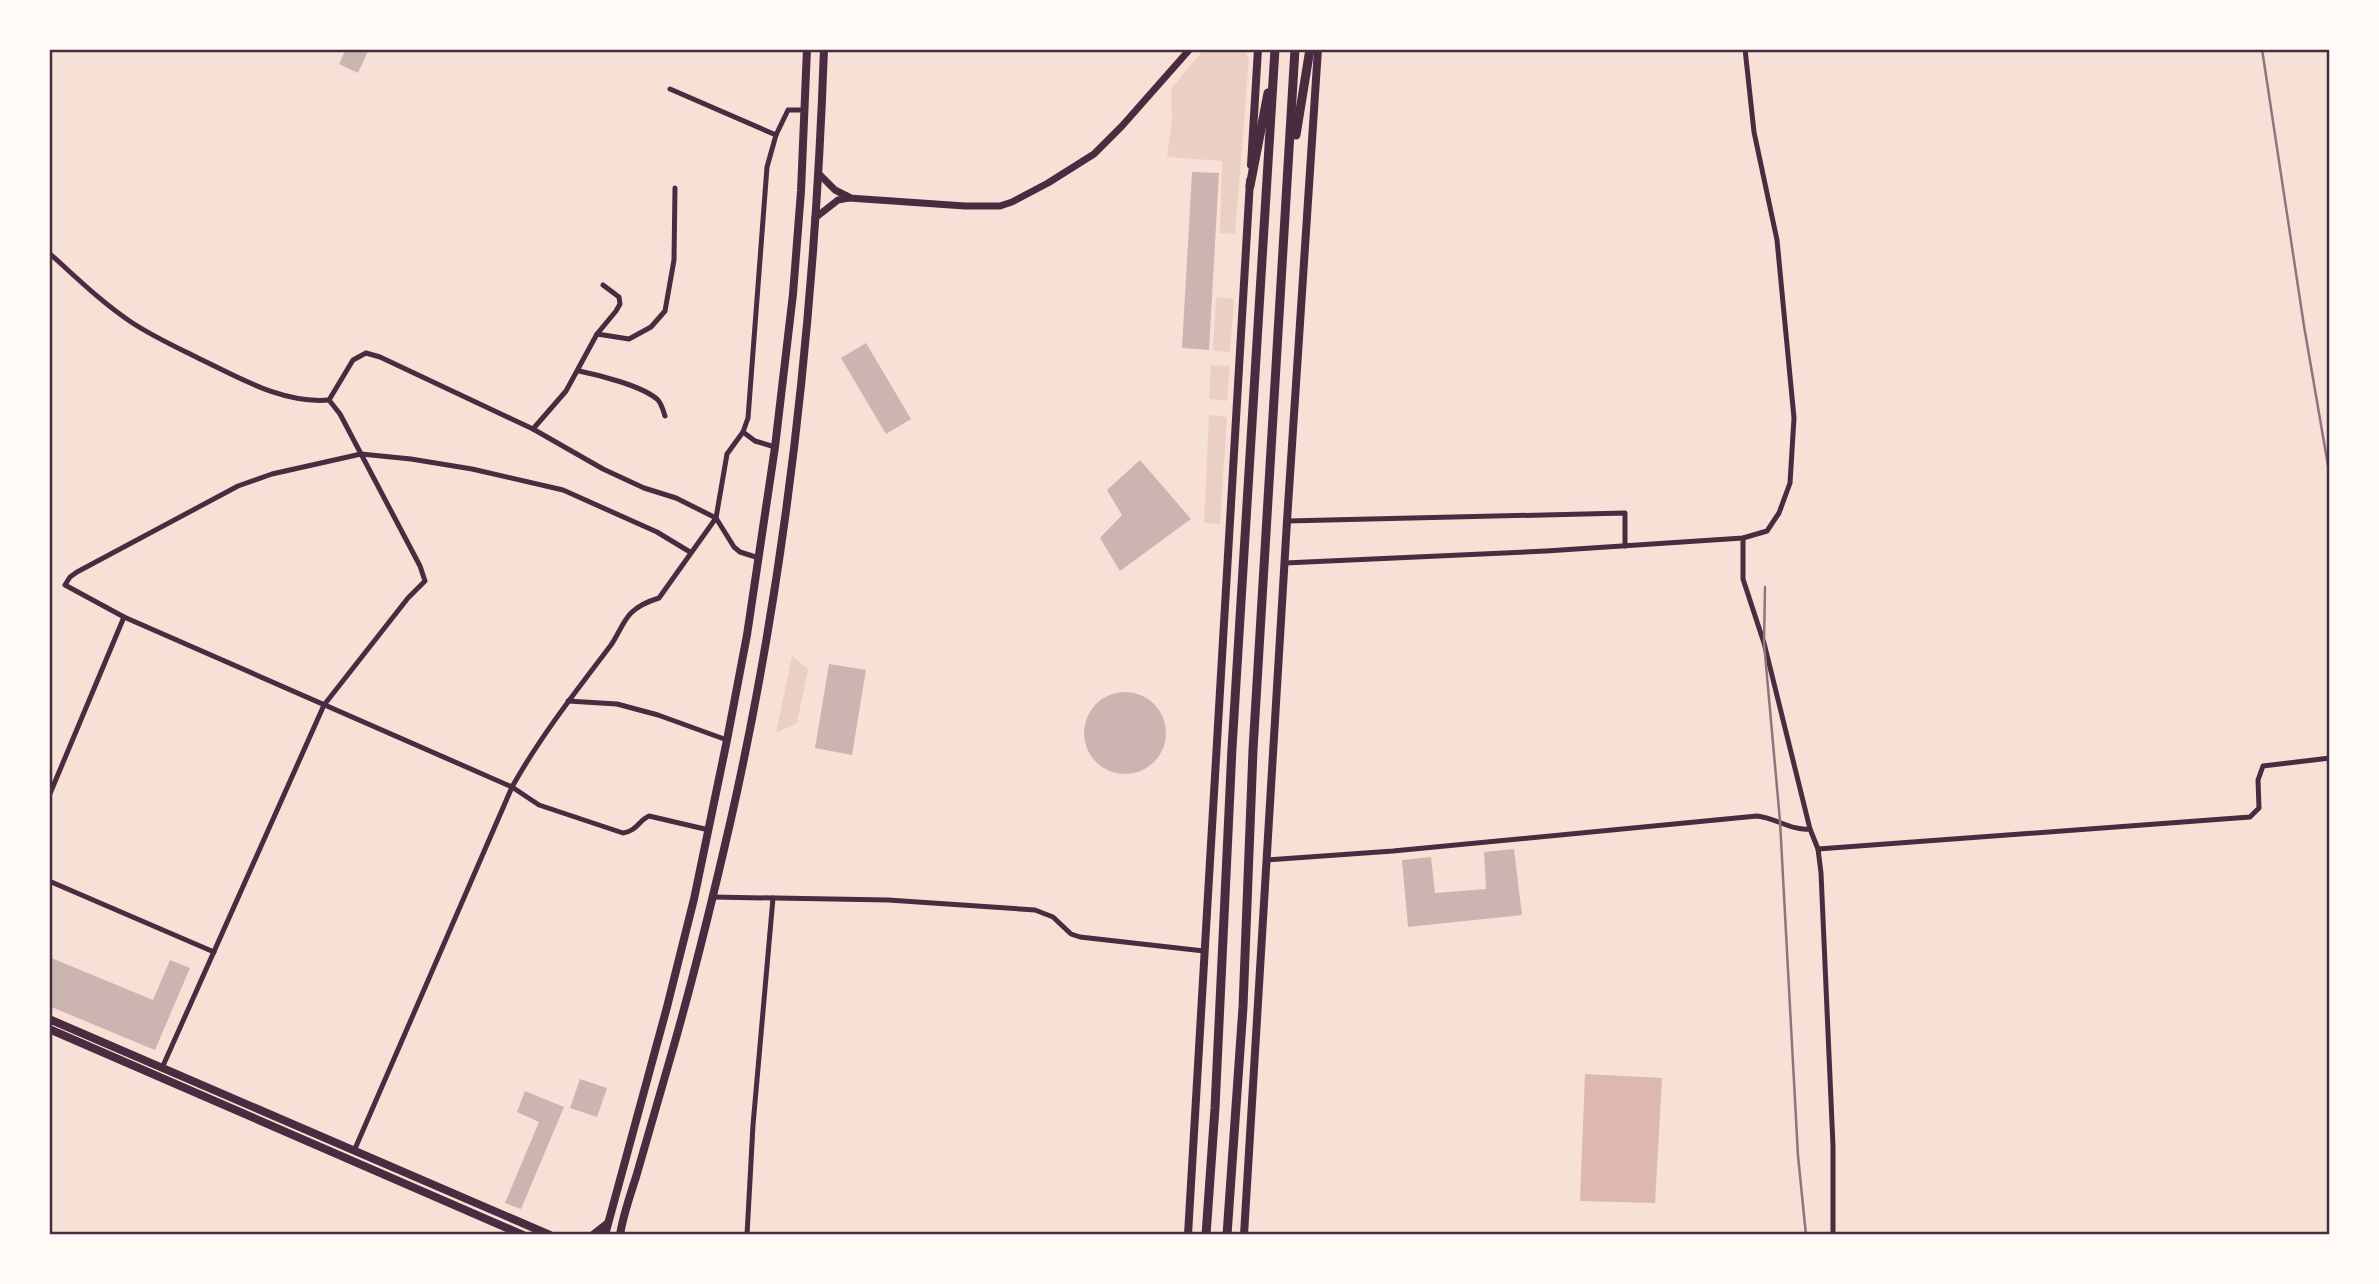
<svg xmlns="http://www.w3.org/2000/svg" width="2379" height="1284" font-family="'Public Sans',sans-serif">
<rect width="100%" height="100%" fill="#f7e1d7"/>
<g fill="#ebcfc5">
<path d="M 1204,49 L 1244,49 L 1249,59 L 1235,234 L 1220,233 L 1222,161 L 1167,157 L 1172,120 L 1171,89 Z"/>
<path d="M 1216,297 L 1234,299 L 1230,352 L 1213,351 Z"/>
<path d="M 1211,365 L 1230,366 L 1227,401 L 1209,399 Z"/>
<path d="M 1209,415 L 1227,417 L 1220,524 L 1204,523 Z"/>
<path d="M 792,656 L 808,669 L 797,723 L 776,733 Z"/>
</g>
<path fill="#dcb8b0" d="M 1585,1074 L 1662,1078 L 1655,1203 L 1580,1201 Z"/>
<g fill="#ccb4b1">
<path d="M 346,49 L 369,49 L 358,73 L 339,64 Z"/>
<path d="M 1192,172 L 1219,173 L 1209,350 L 1182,348 Z"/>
<path d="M 866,343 L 911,419 L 886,434 L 841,358 Z"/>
<path d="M 1140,460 L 1191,519 L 1120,571 L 1100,538 L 1122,515 L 1107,490 Z"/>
<path d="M 829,664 L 866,670 L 852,755 L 815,748 Z"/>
<circle cx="1125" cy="733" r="41"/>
<path d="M 1514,849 L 1522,915 L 1408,927 L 1402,860 L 1431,857 L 1435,893 L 1486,889 L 1484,852 Z"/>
<path d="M 49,957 L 153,1000 L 170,960 L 190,968 L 155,1050 L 49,1006 Z"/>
<path d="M 580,1079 L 607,1088 L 597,1117 L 570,1108 Z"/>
<path d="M 525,1091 L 564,1107 L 521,1209 L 505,1203 L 539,1122 L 517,1112 Z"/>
</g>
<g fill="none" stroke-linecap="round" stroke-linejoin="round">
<g stroke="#4a2c40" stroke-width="5">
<path d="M 670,89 L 776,135 L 788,110 L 805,110"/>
<path d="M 49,253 C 76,277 101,302 131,322 C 152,336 176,347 198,358 C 238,377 282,404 329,400"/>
<path d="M 597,334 L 629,339 L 651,327 L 665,311 L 674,260 L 675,188"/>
<path d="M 579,371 C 599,375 643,386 658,400 C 662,405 663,410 665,416"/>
<path d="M 329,400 L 353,360 L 366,353 L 380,357 L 533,429 L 603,469 L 644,488 L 676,498 L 716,518 L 734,547 L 740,552 L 759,558"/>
<path d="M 533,429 L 566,391 L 597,334 L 616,311 L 620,304 L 619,297 L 603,285"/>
<path d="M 743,432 L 755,441 L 775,447"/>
<path d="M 1287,521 L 1625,513 L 1625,546"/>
<path d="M 1743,538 L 1743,579 L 1764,643 L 1810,829"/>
<path d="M 690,552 L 657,532 L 563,490 L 472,469 L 411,459 L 361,454 L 272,474 L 238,486 L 77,572 L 70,577 L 65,585 L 124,617 L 512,787 L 539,805 L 623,833 C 637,831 638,821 649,816 L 709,830"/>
<path d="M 1285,563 L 1546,551 L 1743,538 L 1767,531 L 1779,513 L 1790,483 L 1794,418 L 1777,240 L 1754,132 L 1745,49"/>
<path d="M 568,701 L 617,704 L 658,715 L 727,740"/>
<path d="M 49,796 L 124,617"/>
<path d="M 1818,849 L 2250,817 L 2259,808 L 2258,780 L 2263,766 L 2330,758"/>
<path d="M 1266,860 L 1393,851 L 1757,816 C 1776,818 1792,831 1810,829 L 1818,849 L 1821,873 L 1833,1146 L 1833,1235"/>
<path d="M 49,881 L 214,952"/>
<path d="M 712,897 L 888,900 L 1035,910 L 1053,917 L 1071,934 L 1080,937 L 1204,951"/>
<path d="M 162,1068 L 324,705 L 408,598 L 425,581 L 420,566 L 340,414 L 329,400"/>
<path d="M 354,1151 L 512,787 C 540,737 576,691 611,645 C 618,635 623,621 631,613 C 639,605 649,601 659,598 L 716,518 L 727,454 L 743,432 L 748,418 L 767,167 L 776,135"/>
<path d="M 747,1235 L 753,1125 L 773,898"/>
</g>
<g stroke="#4a2c40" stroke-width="7">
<path d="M 820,175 L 835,190 L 849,197"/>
<path d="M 815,218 L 838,200 L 849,198 L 965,206 L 1000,206 L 1012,202 L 1048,183 L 1094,154 L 1122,126 L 1190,49"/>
</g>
<g stroke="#4a2c40" stroke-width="8">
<path d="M 1251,165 L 1258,49"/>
<path d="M 49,1019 L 550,1235"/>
<path d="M 49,1029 L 523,1235"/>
<path d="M 593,1235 L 607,1224"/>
<path d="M 605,1235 L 667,1007 L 694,899 L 727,740 L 747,635 L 775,447 L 793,294 L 801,191 L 807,49"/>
<path d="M 620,1235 C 623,1215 630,1196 636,1177 C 647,1140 657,1103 668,1066 C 692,984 712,902 731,819 C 788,567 815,307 824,49"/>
<path d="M 1188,1235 L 1250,181"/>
<path d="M 1244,1235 L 1287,521 L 1318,49"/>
</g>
<g stroke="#4a2c40" stroke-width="9">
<path d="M 1296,135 L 1310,49"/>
<path d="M 1250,186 L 1268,93"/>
<path d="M 1206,1235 L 1215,1108 L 1232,748 L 1275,49"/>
<path d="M 1227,1235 L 1243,1007 L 1253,750 L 1295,49"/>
</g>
<g stroke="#8f747c" stroke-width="2.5">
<path d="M 2262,49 L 2304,326 L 2330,477"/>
<path d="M 2328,49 L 2330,69"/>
<path d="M 1765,587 L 1764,643 L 1780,821 L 1798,1156 L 1806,1235"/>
</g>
</g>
<rect width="2379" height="1284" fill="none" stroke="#fffaf5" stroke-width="102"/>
<rect x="51" y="51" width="2277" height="1182" fill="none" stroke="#4a2c40" stroke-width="2.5"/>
</svg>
